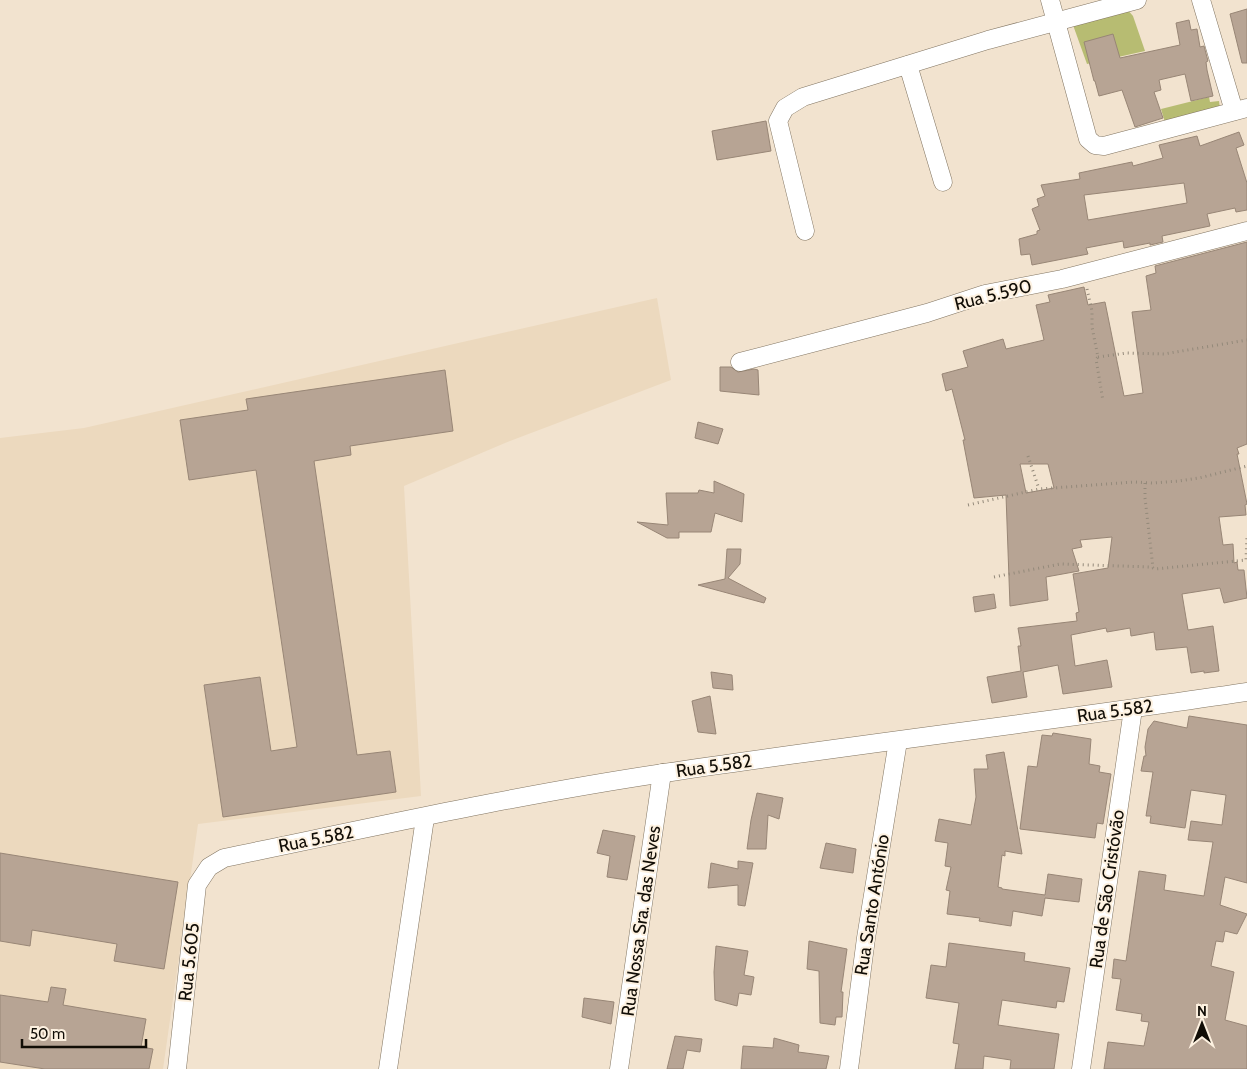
<svg xmlns="http://www.w3.org/2000/svg" width="1247" height="1069" font-family="Cabin,sans-serif">
<rect width="100%" height="100%" fill="#f2e3cf"/>
<path fill="#ecd9be" d="M 657,298 L 671,380 L 505,443 L 404,486 L 421,796 L 198,824 L 163,1069 L 0,1069 L 0,438 L 84,428 Z"/>
<g fill="#b7bc72">
<path d="M 1126,8 L 1133,16 L 1145,51 L 1087,64 L 1073,25 Z"/>
<path d="M 1209,97 L 1210,102 L 1219,101 L 1220,109 L 1166,126 L 1161,109 Z"/>
</g>
<g fill="#b7a494" stroke="#988676" fill-rule="evenodd">
<path d="M 1247,9 L 1247,63 L 1242,63 L 1230,14 Z"/>
<path d="M 1189,20 L 1191,30 L 1197,29 L 1200,47 L 1204,46 L 1208,61 L 1206,62 L 1207,70 L 1213,96 L 1191,101 L 1185,74 L 1159,80 L 1161,90 L 1154,92 L 1163,118 L 1135,127 L 1122,90 L 1099,96 L 1095,81 L 1094,81 L 1084,42 L 1113,34 L 1120,58 L 1180,45 L 1176,23 Z"/>
<path d="M 766,121 L 771,151 L 717,160 L 712,131 Z"/>
<path d="M 1239,132 L 1244,145 L 1236,148 L 1247,183 L 1247,210 L 1236,212 L 1235,208 L 1207,214 L 1210,226 L 1162,236 L 1163,242 L 1150,245 L 1150,243 L 1124,248 L 1123,241 L 1086,248 L 1088,254 L 1032,265 L 1030,254 L 1021,255 L 1019,239 L 1037,234 L 1037,231 L 1040,230 L 1032,209 L 1039,206 L 1037,199 L 1045,196 L 1041,185 L 1080,179 L 1079,173 L 1132,162 L 1133,166 L 1163,158 L 1159,145 L 1197,136 L 1200,146 ZM 1184,183 L 1187,203 L 1088,220 L 1084,195 Z"/>
<path d="M 1247,242 L 1247,444 L 1237,448 L 1239,454 L 1237,454 L 1247,504 L 1245,505 L 1246,515 L 1219,517 L 1223,545 L 1233,544 L 1234,563 L 1237,562 L 1238,570 L 1244,570 L 1247,598 L 1224,603 L 1220,588 L 1182,594 L 1188,630 L 1213,626 L 1219,671 L 1204,673 L 1204,671 L 1191,673 L 1187,647 L 1156,650 L 1154,632 L 1131,636 L 1130,628 L 1107,632 L 1106,628 L 1071,635 L 1075,666 L 1107,660 L 1112,687 L 1063,694 L 1058,665 L 1023,672 L 1027,697 L 992,703 L 987,677 L 1021,671 L 1018,646 L 1021,646 L 1018,628 L 1077,621 L 1076,613 L 1079,612 L 1073,574 L 1108,568 L 1112,537 L 1080,540 L 1082,547 L 1072,549 L 1079,571 L 1046,577 L 1048,600 L 1010,606 L 1006,495 L 974,498 L 963,440 L 965,440 L 952,389 L 946,391 L 942,374 L 968,367 L 963,351 L 1003,339 L 1006,349 L 1044,340 L 1036,305 L 1050,302 L 1048,295 L 1084,287 L 1088,305 L 1105,302 L 1124,396 L 1143,393 L 1132,312 L 1151,310 L 1146,276 L 1156,273 L 1155,266 ZM 1020,464 L 1048,464 L 1054,488 L 1026,493 Z"/>
<path d="M 720,367 L 731,367 L 738,372 L 754,369 L 758,370 L 759,395 L 720,391 Z"/>
<path d="M 445,370 L 453,431 L 350,446 L 351,455 L 314,461 L 357,755 L 390,751 L 396,792 L 223,817 L 204,685 L 260,677 L 271,751 L 297,747 L 256,470 L 189,480 L 180,420 L 248,410 L 246,399 Z"/>
<path d="M 698,422 L 723,429 L 718,444 L 695,438 Z"/>
<path d="M 714,481 L 744,494 L 742,522 L 715,513 L 711,532 L 679,532 L 679,538 L 667,538 L 637,522 L 668,525 L 666,493 L 698,493 L 699,490 L 714,493 Z"/>
<path d="M 727,549 L 741,549 L 740,564 L 728,578 L 766,598 L 764,603 L 698,585 L 725,579 Z"/>
<path d="M 994,594 L 996,608 L 975,612 L 973,597 Z"/>
<path d="M 711,672 L 732,675 L 733,690 L 713,688 Z"/>
<path d="M 710,696 L 716,734 L 698,732 L 692,701 Z"/>
<path d="M 1189,716 L 1247,725 L 1247,883 L 1225,877 L 1220,905 L 1247,914 L 1237,934 L 1225,931 L 1223,942 L 1216,941 L 1211,966 L 1234,972 L 1225,1020 L 1247,1026 L 1247,1069 L 1104,1069 L 1108,1042 L 1144,1046 L 1149,1022 L 1141,1021 L 1142,1014 L 1116,1010 L 1121,979 L 1112,978 L 1114,959 L 1126,961 L 1139,871 L 1166,875 L 1164,890 L 1204,896 L 1213,842 L 1188,840 L 1191,821 L 1222,825 L 1226,795 L 1191,790 L 1185,828 L 1150,823 L 1151,816 L 1146,816 L 1153,772 L 1141,771 L 1144,756 L 1146,756 L 1145,747 L 1148,729 L 1154,721 L 1187,728 Z"/>
<path d="M 1053,733 L 1091,739 L 1089,764 L 1100,766 L 1099,772 L 1111,774 L 1103,824 L 1097,823 L 1095,838 L 1020,829 L 1028,766 L 1037,767 L 1042,735 L 1052,736 Z"/>
<path d="M 1004,752 L 1022,854 L 1005,851 L 1005,856 L 1002,855 L 998,887 L 1002,888 L 1002,889 L 1045,895 L 1048,874 L 1082,879 L 1079,902 L 1045,898 L 1042,916 L 1013,911 L 1011,926 L 979,921 L 980,918 L 947,914 L 950,891 L 946,890 L 951,867 L 945,866 L 948,843 L 935,841 L 939,819 L 971,825 L 976,797 L 974,769 L 988,769 L 986,755 Z"/>
<path d="M 757,793 L 783,798 L 779,819 L 768,815 L 766,849 L 747,849 L 751,820 Z"/>
<path d="M 603,830 L 635,836 L 627,880 L 607,877 L 610,856 L 597,853 Z"/>
<path d="M 826,843 L 856,849 L 853,873 L 820,868 Z"/>
<path d="M 0,853 L 178,882 L 164,969 L 114,961 L 117,944 L 32,930 L 30,946 L 0,941 Z"/>
<path d="M 738,861 L 753,863 L 745,906 L 738,905 L 738,885 L 708,888 L 711,863 L 738,869 Z"/>
<path d="M 809,941 L 847,949 L 841,992 L 843,992 L 842,1017 L 836,1017 L 835,1025 L 820,1023 L 819,971 L 807,969 Z"/>
<path d="M 949,943 L 1025,953 L 1024,961 L 1070,968 L 1064,1002 L 1057,1001 L 1056,1008 L 1002,1000 L 998,1025 L 1059,1034 L 1054,1069 L 1010,1069 L 1011,1060 L 984,1056 L 983,1069 L 955,1069 L 959,1044 L 953,1043 L 959,1003 L 926,998 L 931,965 L 946,967 Z"/>
<path d="M 716,946 L 748,951 L 744,975 L 754,977 L 751,995 L 739,993 L 737,1006 L 715,1000 L 714,972 Z"/>
<path d="M 51,987 L 66,989 L 63,1005 L 146,1019 L 141,1047 L 153,1049 L 149,1069 L 45,1069 L 0,1062 L 0,995 L 48,1002 Z"/>
<path d="M 584,998 L 614,1002 L 611,1024 L 582,1017 Z"/>
<path d="M 675,1036 L 702,1039 L 700,1052 L 687,1050 L 683,1069 L 667,1069 Z"/>
<path d="M 774,1038 L 799,1045 L 798,1052 L 829,1056 L 826,1069 L 741,1069 L 743,1046 L 773,1048 Z"/>
</g>
<g fill="none" stroke-linecap="round" stroke-linejoin="round">
<g stroke="#827562" stroke-width="19">
<g id="minor">
<path d="M 1050,0 L 1088,139 L 1095,145 L 1104,146 L 1247,108"/>
<path d="M 1201,0 L 1234,111"/>
<path d="M 908,65 L 943,182"/>
<path d="M 805,231 L 778,121 L 785,108 L 803,97 L 988,40 L 1137,0"/>
<path d="M 740,362 L 927,313 L 985,294 L 1062,279 L 1247,231"/>
<path d="M 177,1069 L 197,885 L 209,867 L 224,858 C 370,828 516,795 664,773 C 858,744 1053,721 1247,692"/>
<path d="M 388,1069 L 425,818"/>
<path d="M 619,1069 L 662,773"/>
<path d="M 849,1069 L 866,938 L 898,741"/>
<path d="M 1081,1069 L 1133,709"/>
</g>
</g>
<g stroke="#93897a" stroke-width="3" stroke-dasharray="1 4" stroke-linecap="butt">
<path d="M 1087,289 L 1092,311 L 1092,327 L 1098,357 L 1096,359 L 1103,401"/>
<path d="M 1098,357 L 1127,353 L 1164,354 L 1247,340"/>
<path d="M 1028,456 L 1039,489"/>
<path d="M 1145,483 L 1145,498 L 1153,568"/>
<path d="M 968,505 L 1039,489 L 1134,482 L 1153,483 L 1179,481 L 1199,478 L 1247,466"/>
<path d="M 994,577 L 1060,564 L 1151,567 L 1155,569 L 1246,560 L 1247,535"/>
</g>
<use href="#minor" stroke="#fff" stroke-width="18"/>
</g>
<g text-anchor="middle" dominant-baseline="central" stroke-width="4" stroke-linejoin="round" paint-order="stroke">
<g font-size="18" fill="#110d06" stroke="#fdf1e0">
<text transform="translate(993 295) rotate(-14)">Rua 5.590</text>
<text transform="translate(1115 711) rotate(-8)">Rua 5.582</text>
<text transform="translate(714 766) rotate(-8)">Rua 5.582</text>
<text transform="translate(316 839) rotate(-11)">Rua 5.582</text>
<text transform="translate(1107 889) rotate(-82)">Rua de São Cristóvão</text>
<text transform="translate(872 905) rotate(-81)">Rua Santo António</text>
<text transform="translate(641 921) rotate(-82)">Rua Nossa Sra. das Neves</text>
<text transform="translate(189 962) rotate(-84)">Rua 5.605</text>
</g>
</g>
<g transform="translate(1202 1024)" stroke="#fdf1e0" stroke-width="4" paint-order="stroke">
<path d="M0-4L9 19L0 12L-9 19Z" fill="#110d06"/>
<text y="-8" font-size="14" font-weight="bold" text-anchor="middle" fill="#110d06">N</text>
</g>
<path d="M22 1039v8h124v-8" fill="none" stroke="#110d06" stroke-width="2.5"/>
<text x="30" y="1039" font-size="15" fill="#110d06" stroke="#fdf1e0" stroke-width="4" paint-order="stroke">50 m</text>
</svg>
